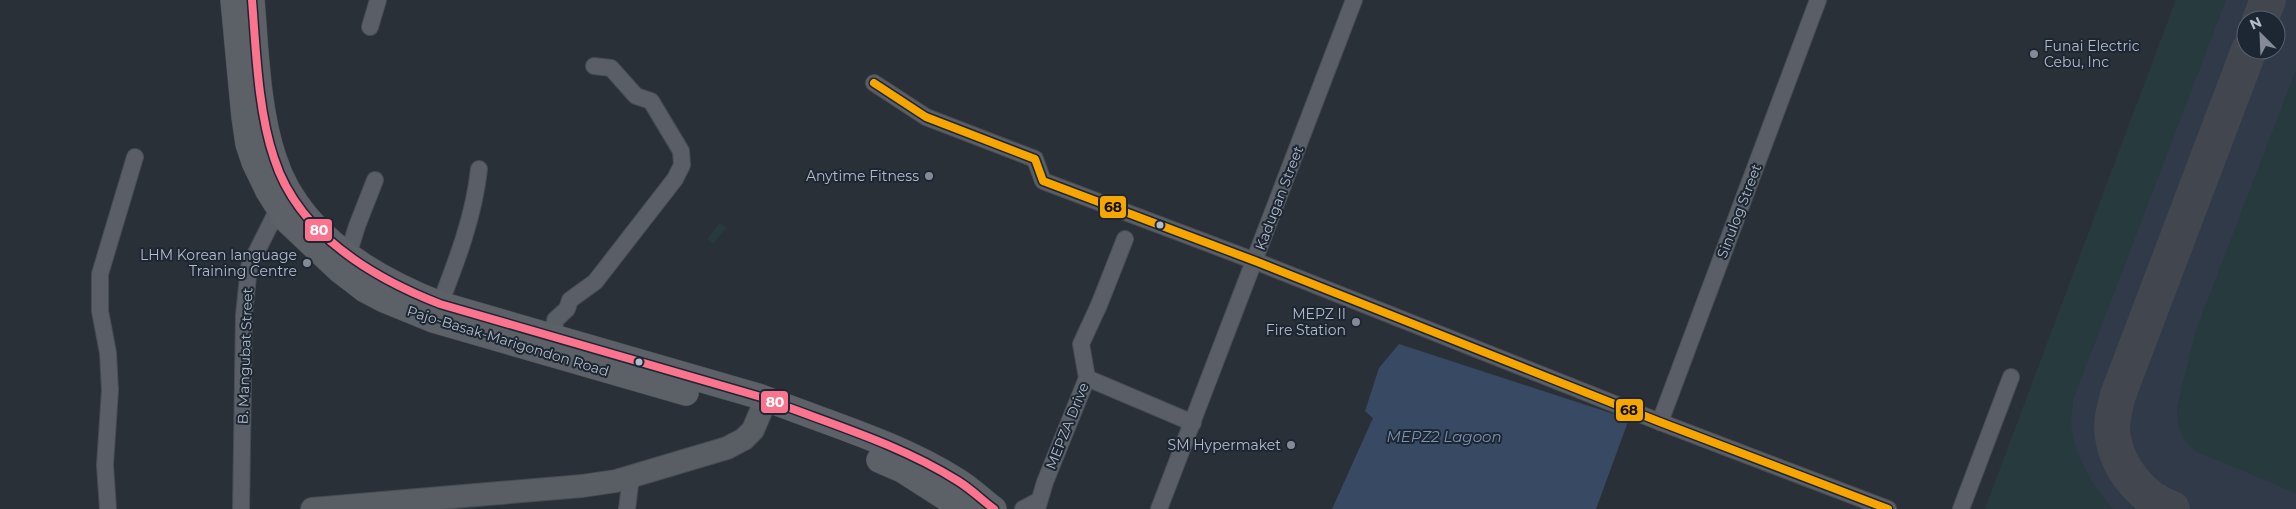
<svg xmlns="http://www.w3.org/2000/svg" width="2296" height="509" font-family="Montserrat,sans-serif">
<rect width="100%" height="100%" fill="#2a3038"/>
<path fill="#313a48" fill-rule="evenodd" d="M 2176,0 L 2296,0 L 2296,509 L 1985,509 ZM 2246,20 L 2276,20 L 2276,50 L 2246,50 Z"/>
<g fill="#273a3e">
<path d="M 2176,0 L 2226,0 L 2073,400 C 2073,407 2071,415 2071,423 C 2072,451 2094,489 2113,509 L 1985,509 Z"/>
<path d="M 2296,70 L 2296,493 L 2195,451 L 2184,440 L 2178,424 L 2177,408 L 2195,333 Z"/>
<path d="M 720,223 L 726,228 L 713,244 L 707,239 Z"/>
</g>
<path fill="#384963" d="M 1399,344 L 1629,419 L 1596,509 L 1332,509 L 1373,418 L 1365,411 L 1379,368 Z"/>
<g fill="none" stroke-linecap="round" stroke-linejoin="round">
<g stroke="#42464e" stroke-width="36">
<path d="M 2260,20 L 2268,0"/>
<path d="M 2172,509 C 2142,498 2118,469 2113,437 C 2110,423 2115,408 2118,395 L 2249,50"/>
</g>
<g stroke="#484c53" stroke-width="18">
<g id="street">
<path d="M 370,27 L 378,0"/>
<path d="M 874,83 L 926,117 L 1035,159 L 1043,181 L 1255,261 L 1660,422 L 1888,509"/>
<path d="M 348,255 L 357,226 L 375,180"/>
<path d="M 440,304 C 457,260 474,216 479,169"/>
<path d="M 554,337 L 555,320 L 567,309 L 570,300 L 595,282 L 675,179 L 682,165 L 681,151 L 651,101 L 636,96 L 611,68 L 594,66"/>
<path d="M 1087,378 L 1193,423"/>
<path d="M 1660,422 L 1818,0"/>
<path d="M 108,509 L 105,465 L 110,390 L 108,353 L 100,311 L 100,274 L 135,157"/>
<path d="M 241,509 L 244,315 L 249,267 L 278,209"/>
<path d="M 627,509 L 631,477"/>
<path d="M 1023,509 L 1038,501"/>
<path d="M 1037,509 L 1045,482 L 1087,378 L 1081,344 L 1099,305 L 1125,239"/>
<path d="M 1159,509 L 1354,0"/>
<path d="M 1961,509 L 2011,377"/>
</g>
</g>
<g stroke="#484c53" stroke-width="24">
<path id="secondary" d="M 312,509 L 582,486 L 616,481 L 727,448 L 744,439 L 753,430 L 766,399"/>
</g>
<g stroke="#484c55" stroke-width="26">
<g id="primary">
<path d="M 233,0 L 244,117 L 248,144 L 254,162 L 268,191 L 286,220 L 339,270 L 365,290 L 384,300 L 433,320 L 686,393"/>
<path d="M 252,0 C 256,50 258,111 274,158 C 298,234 371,277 440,304 L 761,397 C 827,423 898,443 958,481 C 971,489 982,500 994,509"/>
<path d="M 879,460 L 902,470 L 963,509"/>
</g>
</g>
<use href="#street" stroke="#5a5e66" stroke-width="16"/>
<use href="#secondary" stroke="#595d64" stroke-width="22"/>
<use href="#primary" stroke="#5c6168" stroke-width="25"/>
<g stroke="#1d2633" stroke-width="11">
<path id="bus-1" d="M 252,0 C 256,50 258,111 274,158 C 298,234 371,277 440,304 L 761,397 C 827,423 898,443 958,481 C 971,489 982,500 994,509"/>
</g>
<g stroke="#1d2633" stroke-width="11">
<path id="bus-2" d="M 874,83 L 926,117 L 1035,159 L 1043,181 L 1255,261 L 1660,422 L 1888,509"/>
</g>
<use href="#bus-1" stroke="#fc738d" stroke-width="8"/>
<use href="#bus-2" stroke="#f7a600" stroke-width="8"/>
</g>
<g fill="#848b96" stroke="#1d2633" stroke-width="2">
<circle cx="2034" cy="54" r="5"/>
<circle cx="929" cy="176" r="5"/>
<circle cx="307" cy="263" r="5"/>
<circle cx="1356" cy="322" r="5"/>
<circle cx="1291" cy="445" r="5"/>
</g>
<g fill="#b4bcc9" stroke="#1d2633" stroke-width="2">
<circle cx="1160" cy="225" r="4.5"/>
<circle cx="639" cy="362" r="4.5"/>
</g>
<g text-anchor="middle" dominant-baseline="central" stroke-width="4" stroke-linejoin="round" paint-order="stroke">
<g font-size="14" fill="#b4bcc9" stroke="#1d2633" text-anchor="end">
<text x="2044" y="46" text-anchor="start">Funai Electric<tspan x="2044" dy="16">Cebu, Inc</tspan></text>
<text x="919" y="176">Anytime Fitness</text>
<text x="297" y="255">LHM Korean language<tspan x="297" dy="16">Training Centre</tspan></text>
<text x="1346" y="314">MEPZ II<tspan x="1346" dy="16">Fire Station</tspan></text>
<text x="1281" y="445">SM Hypermaket</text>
</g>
<g font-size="14" fill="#b4bcc9" stroke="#1d2633">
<text transform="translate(1279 198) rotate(-69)">Kadugan Street</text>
<text transform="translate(1739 211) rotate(-69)">Sinulog Street</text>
<text transform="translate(508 341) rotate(17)">Pajo-Basak-Marigondon Road</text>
<text transform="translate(245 356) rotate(-88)">B. Mangubat Street</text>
<text transform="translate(1067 426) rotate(-68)">MEPZA Drive</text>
</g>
<g font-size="15" font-style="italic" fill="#7c92b1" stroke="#1d2633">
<text x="1444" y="436">MEPZ2 Lagoon</text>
</g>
</g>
<g stroke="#1d2633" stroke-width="2">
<rect x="1099" y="195" width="28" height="24" rx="5" fill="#f7a600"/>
<rect x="304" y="218" width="29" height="24" rx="5" fill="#fc738d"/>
<rect x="760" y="390" width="29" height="24" rx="5" fill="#fc738d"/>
<rect x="1615" y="398" width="29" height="24" rx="5" fill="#f7a600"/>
</g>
<g font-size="14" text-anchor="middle" font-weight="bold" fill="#fff">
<text x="319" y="235">80</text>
<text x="775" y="407">80</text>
</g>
<g font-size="14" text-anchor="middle" font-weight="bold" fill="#111">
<text x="1113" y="212">68</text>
<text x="1629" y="415">68</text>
</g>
<g transform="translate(2261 35) rotate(336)"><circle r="24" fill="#1d2633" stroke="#59626f"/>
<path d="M0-4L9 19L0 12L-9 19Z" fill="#848b96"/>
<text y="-8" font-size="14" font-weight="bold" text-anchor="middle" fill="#b4bcc9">N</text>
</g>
</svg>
